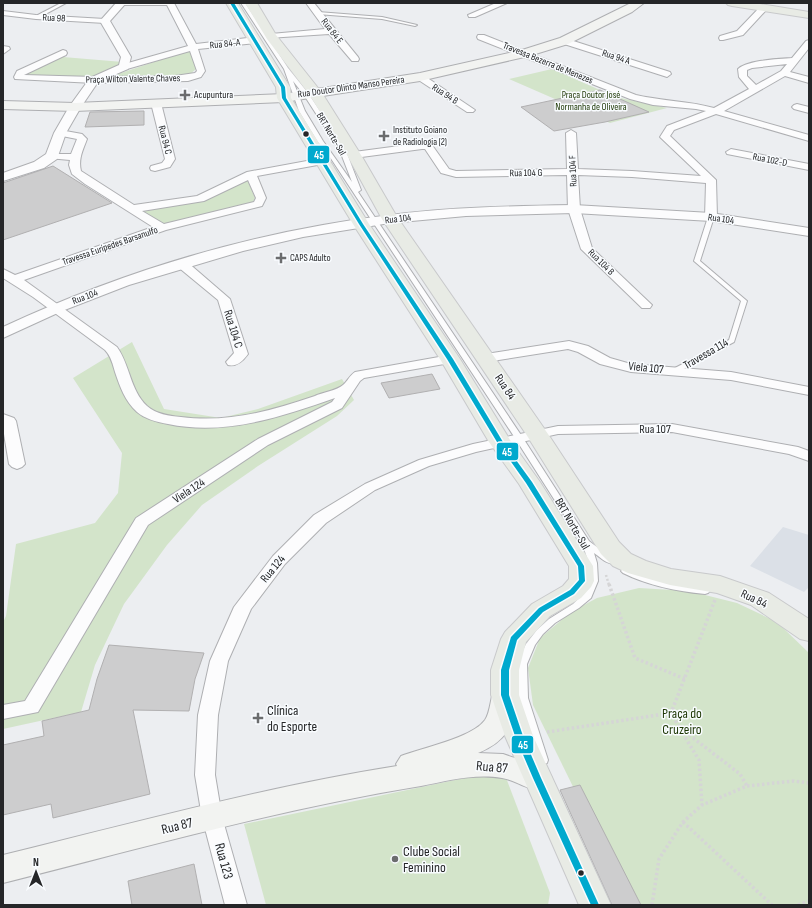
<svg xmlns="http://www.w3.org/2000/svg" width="812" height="908" font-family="'Sofia Sans Condensed',sans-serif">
<rect width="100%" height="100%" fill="#eceef1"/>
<path fill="#dbe0e7" d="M 783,527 L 809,535 L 809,587 L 804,592 L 750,566 Z"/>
<g fill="#d3e4ca">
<path d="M 190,50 L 196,69 L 188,76 L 107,79 L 112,76 Z"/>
<path d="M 63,57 L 123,62 L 97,79 L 21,76 Z"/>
<path d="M 552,69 L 616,97 L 667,108 L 610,123 L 509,79 Z"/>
<path d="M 247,179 L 255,198 L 253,202 L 164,225 L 138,210 L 204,200 Z"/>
<path d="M 132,342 L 164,409 L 221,418 L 258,409 L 342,379 L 354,400 L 337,416 L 258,466 L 202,505 L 167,545 L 124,604 L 95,665 L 81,712 L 3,729 L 3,622 L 6,616 L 16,544 L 95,523 L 118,493 L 122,453 L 73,378 Z"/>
<path d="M 639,588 L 689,591 L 737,603 L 777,622 L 809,653 L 809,905 L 631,905 L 533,705 L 528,668 L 540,638 L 571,612 L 597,598 Z"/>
<path d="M 503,770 L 550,893 L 548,905 L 266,905 L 244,824 Z"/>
</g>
<g fill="#cdcdce" stroke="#b1b0b1">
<path d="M 600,90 L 649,112 L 605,122 L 554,131 L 521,107 Z"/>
<path d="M 144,111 L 144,125 L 85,127 L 90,112 Z"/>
<path d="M 53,166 L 112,203 L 3,240 L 3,183 Z"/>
<path d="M 432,374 L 440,389 L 389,398 L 381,383 Z"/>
<path d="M 109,645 L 204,653 L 195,679 L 189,711 L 133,710 L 150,794 L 53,818 L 51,804 L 3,815 L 3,745 L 44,736 L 42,721 L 89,710 L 97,679 Z"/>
<path d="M 580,785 L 641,905 L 612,905 L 560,790 Z"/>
<path d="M 194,864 L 202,905 L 132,905 L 128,881 Z"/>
</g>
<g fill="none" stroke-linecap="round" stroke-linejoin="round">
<g stroke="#aeafb2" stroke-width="2">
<g id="service">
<path d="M 61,3 L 66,3 L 38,18 L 34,17 Z"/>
<path d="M 241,3 L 245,3 L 288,68 L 308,93 L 346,151 L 361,190 L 358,192 L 523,438 L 589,541 L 615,561 L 614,563 C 607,565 600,557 594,553 L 597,563 L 598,581 L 591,598 L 579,608 L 555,623 L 543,634 L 535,645 L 527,664 L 528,698 L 548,760 L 547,763 L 543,764 L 539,763 L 538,760 L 518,698 L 517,664 L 526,644 L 537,630 L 549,619 L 573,604 L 584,594 L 588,581 L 589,563 L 582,543 L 515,438 L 328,154 L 318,142 L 299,111 L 284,69 ZM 293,81 L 304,95 L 340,151 L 352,182 L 323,141 L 305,111 Z"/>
<path d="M 318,12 L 382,17 L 417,25 L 415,26 L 382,19 L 317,14 L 317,12 Z"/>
<path d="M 711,215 L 714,217 L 700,261 L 747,301 L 734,342 L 676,373 L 673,373 L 672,371 L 673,369 L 729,340 L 741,301 L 694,261 L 708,217 Z"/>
<path d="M 626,568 L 656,580 L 705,588 L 708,589 L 710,591 L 708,593 L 705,594 C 676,591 649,586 623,573 L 621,571 L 623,569 Z"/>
</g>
</g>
<g stroke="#aeafb2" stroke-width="2">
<g id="minor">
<path d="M 117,3 L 174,3 L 196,44 L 256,37 L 260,40 L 256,43 L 198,49 L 205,71 L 201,77 L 188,81 L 94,83 L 15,79 L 14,77 L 17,71 L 63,50 L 66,51 L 67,53 L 66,55 L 24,75 L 94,77 L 175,76 L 195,73 L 197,71 L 190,51 L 127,69 L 121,69 L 120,67 L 121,65 L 188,46 L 167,5 L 121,5 Z"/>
<path d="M 306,3 L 314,3 L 358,57 L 359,59 L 358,61 L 352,61 L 329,34 L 268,38 L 267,36 L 271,34 L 325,29 Z"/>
<path d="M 496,3 L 507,3 L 475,17 L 469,17 L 468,15 Z"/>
<path d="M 761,6 L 764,6 L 768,8 L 743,35 L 723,40 L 720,40 L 719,38 L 720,36 L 737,31 Z"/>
<path d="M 3,11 L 36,15 L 105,19 L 109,21 L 105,23 L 36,19 L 3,15 Z"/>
<path d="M 478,35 L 484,35 L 636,95 C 662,101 689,101 714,108 L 749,89 L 739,77 L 738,69 C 747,60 779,59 792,58 L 806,41 L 809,40 L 809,48 L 790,72 L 809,77 L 809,83 L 785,76 L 724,111 L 809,135 L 809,141 L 716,114 L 674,130 L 670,136 L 716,180 L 717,217 L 711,220 L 705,217 L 706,183 L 632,177 L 578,175 L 580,209 L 592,248 L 652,305 L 650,308 L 642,308 L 581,249 L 568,209 L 567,175 L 456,177 L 441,173 L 425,149 L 422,149 L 354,158 L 349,155 L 354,152 L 422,143 L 432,145 L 449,169 L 456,171 L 567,169 L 566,133 L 571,130 L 576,133 L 578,169 L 632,171 L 701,176 L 660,137 L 667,126 L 706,111 L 696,109 L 653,105 L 630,99 L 478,39 L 477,37 ZM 787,64 L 781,71 L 756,85 L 747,76 L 747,70 L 752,68 Z"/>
<path d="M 564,38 L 670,72 L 671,74 L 667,77 L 664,76 L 561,43 L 560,41 Z"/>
<path d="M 3,46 L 9,47 L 10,49 L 3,54 Z"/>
<path d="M 420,74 L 423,75 L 475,110 L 473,112 L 467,112 L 417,79 L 416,77 L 417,75 Z"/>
<path d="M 156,100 L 161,103 L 175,159 L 170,167 L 155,171 L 151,170 L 150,168 L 151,166 L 162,163 L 165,159 L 151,103 Z"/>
<path d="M 797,104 L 809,107 L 809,113 L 794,109 L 792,107 L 794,105 Z"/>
<path d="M 60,130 L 82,134 L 87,139 C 83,150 78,159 81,171 L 134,205 L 197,196 L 247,172 L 323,158 L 328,161 L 323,164 L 257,176 L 266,198 L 262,206 L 166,230 L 24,280 L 117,347 C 130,365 130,390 147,406 C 156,414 169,416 181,417 C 228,423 271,411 315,396 C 321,393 338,390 343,385 C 348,381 349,376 355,372 L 450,355 L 455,356 L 457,359 L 455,362 L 450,363 L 364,378 L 360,381 L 342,408 L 268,445 L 148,525 L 38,712 L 3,719 L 3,705 L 25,701 L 136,518 L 258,439 L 332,402 L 335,398 C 281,417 225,436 168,424 C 157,422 145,419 137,412 C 125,401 120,387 115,372 C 113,365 111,356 105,350 L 33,297 L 3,278 L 3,269 L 15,275 L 153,227 L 85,184 L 72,174 L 69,165 L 70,160 L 48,158 L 47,156 L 48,154 L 71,154 L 77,139 L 57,135 L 55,133 L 57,131 ZM 248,180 L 256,198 L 254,202 L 164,224 L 142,211 L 204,201 Z"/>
<path d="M 731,149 L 809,164 L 809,170 L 727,154 L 726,152 Z"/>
<path d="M 182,260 L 186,261 L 230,299 L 248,354 C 243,361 237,367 228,365 L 226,362 L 234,353 L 218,300 L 178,267 L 176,264 L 178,261 Z"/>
<path d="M 569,341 L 588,346 L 610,358 L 631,364 L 731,372 L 809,387 L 809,395 L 731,380 L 631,372 L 600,364 L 578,352 L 568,349 L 486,362 L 481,361 L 479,358 L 481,355 L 486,354 Z"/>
<path d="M 3,414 L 14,418 L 16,421 L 25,464 L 22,467 L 17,469 L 12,467 L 9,464 L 3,428 Z"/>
<path d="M 672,424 L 798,447 L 809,451 L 809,461 L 789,454 L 672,432 L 558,434 L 476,452 L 429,466 L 375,490 L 326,523 L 285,564 L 251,609 L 228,661 L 218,715 L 215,775 L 222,817 L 247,905 L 225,905 L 202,817 L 195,775 L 198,715 L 210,661 L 234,607 L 273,556 L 314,515 L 365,484 L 419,460 L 473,444 L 558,426 Z"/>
</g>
</g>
<g stroke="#aeafb2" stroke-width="2">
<g id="tertiary">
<path d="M 116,3 L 126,3 L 110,21 L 131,57 L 128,69 L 98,82 L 81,107 L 66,133 L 57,159 L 44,168 L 3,181 L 3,173 L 34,162 L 46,154 L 54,133 L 69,107 L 90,78 L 119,65 L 121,57 L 100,21 Z"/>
<path d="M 574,205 L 711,213 L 809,228 L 809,236 L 711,221 L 574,213 L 466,216 L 390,223 L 303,237 L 243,251 L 129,285 L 62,311 L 3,338 L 3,327 C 125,270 257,231 390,215 C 451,207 513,206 574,205 Z"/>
</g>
</g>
<g stroke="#aeafb2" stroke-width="2">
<g id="secondary">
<path d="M 631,3 L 644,3 L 632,12 L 568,44 L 529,56 L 420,81 L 284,102 L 75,111 L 3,109 L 3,101 L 75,103 L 284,94 L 420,73 L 522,50 L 560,38 Z"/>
<path d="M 505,685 L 515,688 L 519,695 C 514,725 507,741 478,753 L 503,754 L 547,769 L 552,778 L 547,787 C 527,793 520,781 502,778 C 475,773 447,781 421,786 C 280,809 142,848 3,883 L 3,855 C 134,823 264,787 397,766 L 396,764 L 401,756 C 422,748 472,738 485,720 C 491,711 490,697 495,688 Z"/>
</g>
</g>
<g stroke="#c8c9cb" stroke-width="2">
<g id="primary">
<path d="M 226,3 L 238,3 L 290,87 L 291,98 L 369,224 L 460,359 L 510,440 L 540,482 L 593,566 L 594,581 L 591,587 L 581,598 L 550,616 L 526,642 L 519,670 L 519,695 L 533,736 L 611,905 L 579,905 L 505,736 L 491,695 L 491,670 L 501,639 L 505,632 L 532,604 L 563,586 L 569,579 L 569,566 L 519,484 L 489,442 L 440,359 L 353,224 L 277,98 L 276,87 Z"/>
<path d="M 245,3 L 257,3 L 276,35 L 322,93 L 361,155 L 397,217 L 548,434 L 619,542 L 631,554 L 646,561 L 671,569 L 720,576 L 769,593 L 809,619 L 809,641 L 800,639 L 751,605 L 717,593 L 670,585 L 628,573 L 613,566 L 601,554 L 526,434 L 382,219 L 347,155 L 309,94 L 267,39 Z"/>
<path d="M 726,3 L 754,3 L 809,12 L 809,18 L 732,6 L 728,5 Z"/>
</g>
</g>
<path stroke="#d5d5d6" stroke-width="2.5" stroke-dasharray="2 2" stroke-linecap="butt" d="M 606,575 L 609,585"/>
<g stroke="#d5d5d6" stroke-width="3.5" stroke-dasharray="2.5 2.5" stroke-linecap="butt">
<path d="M 609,584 L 635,658 L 685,679"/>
<path d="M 715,600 L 671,713 L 679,727 L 740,774 L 747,786"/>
<path d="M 680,729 L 699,760 L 702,805"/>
<path d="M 547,732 L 671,713"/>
<path d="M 683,822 L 772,905"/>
<path d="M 652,905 L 659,859 L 683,822 L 702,805 L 747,786 L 794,781 L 809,783"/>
<path d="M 798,905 L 809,901"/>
</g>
<use href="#service" fill="#fcfcfd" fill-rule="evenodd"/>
<use href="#minor" fill="#fcfcfd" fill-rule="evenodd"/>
<use href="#tertiary" fill="#fcfcfd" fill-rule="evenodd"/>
<use href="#secondary" fill="#f2f3f1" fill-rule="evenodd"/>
<use href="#primary" fill="#e8ebe5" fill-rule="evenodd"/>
<g stroke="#f9fcff" stroke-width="3">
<path id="bus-1" d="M 230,3 L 234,3 L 285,87 L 286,98 L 363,224 L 453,359 L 503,442 L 532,482 L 584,566 L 585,581 L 574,594 L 543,612 L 517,640 L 509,670 L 509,695 L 523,736 L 541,778 L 599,905 L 591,905 L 533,778 L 515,736 L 501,695 L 501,670 L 511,637 L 539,608 L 570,590 L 579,580 L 578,566 L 526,483 L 497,442 L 447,359 L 359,224 L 282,98 L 281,87 Z"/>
</g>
<use href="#bus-1" fill="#00a9ce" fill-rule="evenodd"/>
</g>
<g fill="#6b6c6e" stroke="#f9fcff" stroke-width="1.5">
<path d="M183 89h4v4h4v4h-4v4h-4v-4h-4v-4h4z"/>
<path d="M382 130h4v4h4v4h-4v4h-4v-4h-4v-4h4z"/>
<path d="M279 252h4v4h4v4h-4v4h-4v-4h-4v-4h4z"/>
<path d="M256 712h4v4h4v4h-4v4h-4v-4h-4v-4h4z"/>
<circle cx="395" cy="859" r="4"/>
</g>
<g fill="#252628" stroke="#f9fcff" stroke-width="1.5">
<circle cx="306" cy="134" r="3.5"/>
<circle cx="581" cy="873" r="3.5"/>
</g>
<g text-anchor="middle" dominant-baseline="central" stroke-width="3" stroke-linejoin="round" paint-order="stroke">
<g font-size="10" fill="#252628" stroke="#f9fcff">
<text transform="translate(54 18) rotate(3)">Rua 98</text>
<text transform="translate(332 31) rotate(52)">Rua 84 E</text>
<text transform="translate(225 44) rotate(-6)">Rua 84-A</text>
<text transform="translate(616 57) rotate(18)">Rua 94 A</text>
<text transform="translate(548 63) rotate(22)">Travessa Bezerra de Menezes</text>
<text transform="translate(133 79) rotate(-1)">Praça Wilton Valente Chaves</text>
<text transform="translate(351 87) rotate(-8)">Rua Doutor Olinto Manso Pereira</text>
<text transform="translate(445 94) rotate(33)">Rua 94 B</text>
<text transform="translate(331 134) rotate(59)">BRT Norte-Sul</text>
<text transform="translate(165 140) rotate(76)">Rua 94 C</text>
<text transform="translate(770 160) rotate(11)">Rua 102-D</text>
<text transform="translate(573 171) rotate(-92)">Rua 104 F</text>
<text transform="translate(526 173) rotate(-1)">Rua 104 G</text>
<text transform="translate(398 219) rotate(-7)">Rua 104</text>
<text transform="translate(721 219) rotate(8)">Rua 104</text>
<text transform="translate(110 246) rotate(-19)">Travessa Eurípedes Barsanulfo</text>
<text transform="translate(601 262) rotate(45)">Rua 104 B</text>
<text transform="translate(85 297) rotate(-21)">Rua 104</text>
</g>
<g font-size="10" fill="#252628" stroke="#f9fcff" text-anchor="start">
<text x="194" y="95">Acupuntura</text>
<text x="393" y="130">Instituto Goiano<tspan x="393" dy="12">de Radiologia (2)</tspan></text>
<text x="290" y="258">CAPS Adulto</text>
</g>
<g font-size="10" fill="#1c3603" stroke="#f9fcff">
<text x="591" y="95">Praça Doutor José<tspan x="591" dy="12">Normanha de Oliveira</tspan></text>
</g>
<g font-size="12" fill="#252628" stroke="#f9fcff">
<text transform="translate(233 329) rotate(73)">Rua 104 C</text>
<text transform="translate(706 354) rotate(-30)">Travessa 114</text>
<text transform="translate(646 368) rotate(6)">Viela 107</text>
<text transform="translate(505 387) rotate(56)">Rua 84</text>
<text x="655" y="429">Rua 107</text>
<text transform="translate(189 491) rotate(-33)">Viela 124</text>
<text transform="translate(572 524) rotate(60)">BRT Norte-Sul</text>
<text transform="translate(273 569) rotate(-51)">Rua 124</text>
<text transform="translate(754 599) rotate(25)">Rua 84</text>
</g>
<g font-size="14" fill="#252628" stroke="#f9fcff" text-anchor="start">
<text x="267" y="710">Clínica<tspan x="267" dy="16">do Esporte</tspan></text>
<text x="403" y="851">Clube Social<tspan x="403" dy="16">Feminino</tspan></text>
</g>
<g font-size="14" fill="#1c3603" stroke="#f9fcff">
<text x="682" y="713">Praça do<tspan x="682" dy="16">Cruzeiro</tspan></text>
</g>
<g font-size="14" fill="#252628" stroke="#f9fcff">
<text transform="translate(492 767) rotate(5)">Rua 87</text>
<text transform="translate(177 826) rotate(-14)">Rua 87</text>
<text transform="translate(224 861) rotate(75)">Rua 123</text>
</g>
</g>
<g stroke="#f9fcff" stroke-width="1.5">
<rect x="307" y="145" width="23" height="19" rx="4" fill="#00a9ce"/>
<rect x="496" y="442" width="23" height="19" rx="4" fill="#00a9ce"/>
<rect x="511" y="735" width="23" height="19" rx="4" fill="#00a9ce"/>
</g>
<g font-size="11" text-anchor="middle" font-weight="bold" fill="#fff">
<text x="319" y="159">45</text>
<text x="507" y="456">45</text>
<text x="523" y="749">45</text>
</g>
<rect width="812" height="908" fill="none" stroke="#252628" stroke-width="8"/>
<g transform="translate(36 872)" stroke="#f9fcff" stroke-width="3" paint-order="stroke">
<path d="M0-3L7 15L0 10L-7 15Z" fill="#252628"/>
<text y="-6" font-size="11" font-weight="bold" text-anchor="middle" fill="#252628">N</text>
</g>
</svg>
